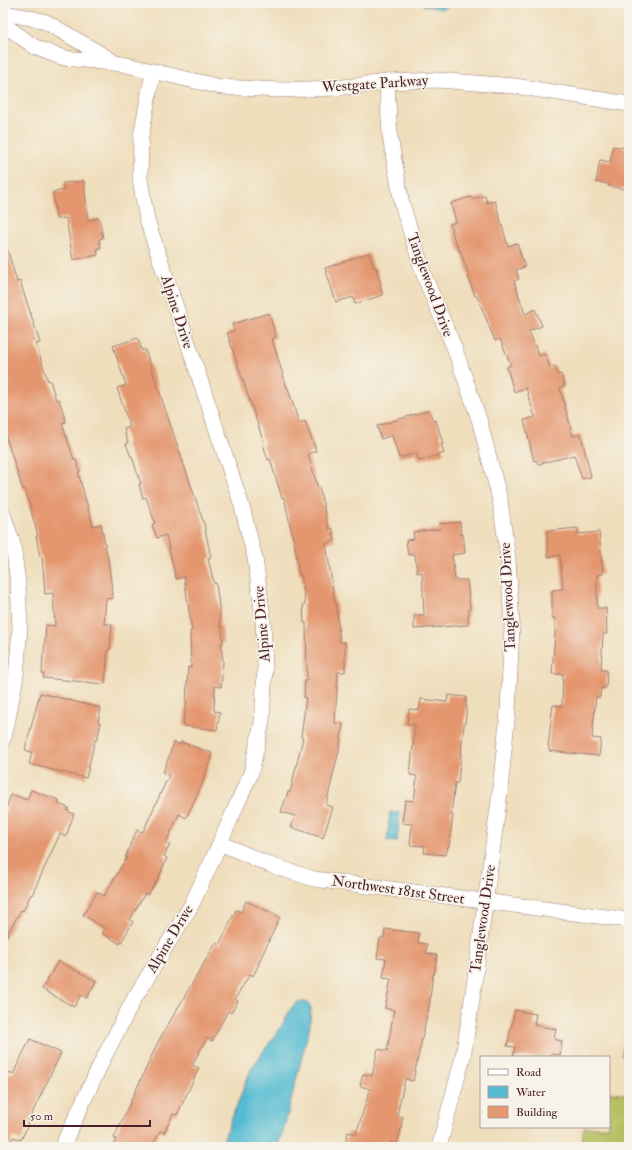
<svg xmlns="http://www.w3.org/2000/svg" width="632" height="1150" font-family="'IM FELL Double Pica',serif">
<rect width="100%" height="100%" fill="#f7f3e8"/>
<filter id="ink" filterUnits="userSpaceOnUse"><feTurbulence type="fractalNoise" baseFrequency=".025" numOctaves="2"/><feDisplacementMap in="SourceGraphic" scale="8" xChannelSelector="R" yChannelSelector="G"/><feConvolveMatrix kernelMatrix="1 2 1 2 8 2 1 2 1" color-interpolation-filters="sRGB"/></filter>
<filter id="wash" filterUnits="userSpaceOnUse"><feTurbulence type="fractalNoise" baseFrequency=".012" numOctaves="4" result="noise"/><feDisplacementMap in="SourceGraphic" scale="16" xChannelSelector="R" yChannelSelector="G"/><feGaussianBlur stdDeviation="0.9" result="paint"/><feColorMatrix in="noise" values="0 0 0 0 0 0 0 0 0 0 0 0 0 0 0 0 0 1.4 0 .05"/><feComposite in="paint" operator="in"/></filter>
<g filter="url(#wash)">
<rect width="100%" height="100%" fill="#efdebc"/>
<path fill="#b4bf61" stroke="#7f6f46" d="M 609,1092 L 629,1094 L 629,1147 L 581,1147 L 584,1127 L 609,1127 Z"/>
<g fill="#54bbd2" stroke="#4f6d7e">
<path d="M 421,3 L 455,3 L 442,9 L 423,5 Z"/>
<path d="M 390,812 L 400,813 L 397,842 L 387,841 Z"/>
<path d="M 299,1001 L 306,1002 L 311,1007 L 310,1025 L 283,1132 L 277,1147 L 218,1147 L 224,1138 L 251,1069 L 281,1027 L 292,1007 Z"/>
<path d="M 626,1027 L 629,1027 L 629,1056 L 622,1055 Z"/>
</g>
<g id="blocks">
<g fill="#e4966e">
<path d="M 613,146 L 629,148 L 629,190 L 608,186 L 609,184 L 596,182 L 600,160 L 610,162 Z"/>
<path d="M 84,181 L 88,220 L 99,218 L 103,238 L 99,239 L 101,248 L 97,248 L 98,255 L 73,260 L 66,218 L 56,219 L 53,192 L 64,190 L 63,183 Z"/>
<path d="M 485,196 L 487,203 L 495,201 L 508,246 L 517,243 L 525,267 L 516,270 L 519,279 L 514,281 L 525,314 L 535,309 L 542,326 L 529,331 L 539,356 L 545,354 L 550,368 L 555,366 L 558,375 L 561,374 L 565,386 L 560,388 L 573,436 L 581,434 L 591,477 L 582,479 L 574,455 L 538,464 L 537,460 L 534,461 L 524,420 L 535,417 L 526,388 L 514,392 L 507,367 L 511,365 L 500,339 L 495,341 L 477,296 L 475,296 L 468,276 L 469,276 L 460,250 L 459,251 L 456,242 L 455,242 L 450,224 L 456,222 L 451,203 L 471,197 L 472,199 Z"/>
<path d="M 6,245 L 17,282 L 20,281 L 40,343 L 36,344 L 48,381 L 50,380 L 56,400 L 59,399 L 66,422 L 62,423 L 74,460 L 76,460 L 80,472 L 78,472 L 93,526 L 101,524 L 108,559 L 113,598 L 106,599 L 104,624 L 112,624 L 110,649 L 108,649 L 105,684 L 43,678 L 44,674 L 42,674 L 43,654 L 44,654 L 46,625 L 55,626 L 53,593 L 45,594 L 42,556 L 40,557 L 36,536 L 38,536 L 25,489 L 23,490 L 3,428 L 3,246 Z"/>
<path d="M 369,253 L 374,268 L 376,267 L 381,285 L 380,286 L 383,295 L 355,304 L 353,297 L 336,302 L 325,268 Z"/>
<path d="M 269,313 L 276,337 L 272,339 L 287,388 L 288,388 L 299,423 L 305,421 L 316,451 L 308,454 L 318,488 L 319,487 L 329,529 L 332,528 L 335,541 L 326,543 L 335,603 L 336,602 L 340,642 L 345,642 L 345,672 L 338,672 L 335,723 L 343,724 L 339,750 L 326,805 L 333,807 L 323,838 L 291,827 L 295,816 L 281,812 L 288,792 L 290,792 L 303,738 L 301,737 L 306,698 L 304,698 L 305,680 L 307,680 L 306,623 L 304,623 L 303,605 L 304,605 L 305,602 L 301,574 L 299,575 L 295,547 L 284,497 L 282,498 L 270,459 L 268,460 L 263,444 L 264,443 L 227,333 L 234,331 L 232,324 Z"/>
<path d="M 138,338 L 142,351 L 145,349 L 183,462 L 204,524 L 211,558 L 208,559 L 214,583 L 216,583 L 220,614 L 220,626 L 222,626 L 223,644 L 221,644 L 223,662 L 221,687 L 215,686 L 214,711 L 220,712 L 217,730 L 183,726 L 186,704 L 188,667 L 191,668 L 190,631 L 192,631 L 184,577 L 176,579 L 166,535 L 157,538 L 152,524 L 155,523 L 146,497 L 143,498 L 139,484 L 141,484 L 132,457 L 131,457 L 126,444 L 128,443 L 124,429 L 130,427 L 117,388 L 126,385 L 113,346 Z"/>
<path d="M 429,410 L 433,421 L 436,420 L 443,444 L 441,444 L 444,453 L 419,461 L 416,453 L 399,458 L 392,435 L 381,439 L 377,426 Z"/>
<path d="M 460,522 L 461,535 L 463,534 L 465,553 L 452,555 L 455,580 L 467,580 L 470,609 L 469,609 L 469,615 L 468,615 L 468,625 L 414,629 L 414,615 L 424,615 L 422,572 L 417,573 L 415,554 L 408,555 L 406,540 L 414,539 L 413,532 L 440,529 L 439,524 Z"/>
<path d="M 578,528 L 578,534 L 599,532 L 603,574 L 597,575 L 597,608 L 606,608 L 607,634 L 603,634 L 601,670 L 607,670 L 606,688 L 601,688 L 600,697 L 596,697 L 592,738 L 601,739 L 599,756 L 549,751 L 549,746 L 548,746 L 553,705 L 562,706 L 563,674 L 552,674 L 555,633 L 555,618 L 552,618 L 552,590 L 563,589 L 560,555 L 548,557 L 547,531 Z"/>
<path d="M 40,693 L 101,708 L 98,722 L 101,723 L 97,740 L 95,740 L 86,778 L 29,764 L 32,752 L 25,750 Z"/>
<path d="M 448,695 L 466,697 L 466,706 L 467,706 L 465,724 L 464,724 L 458,783 L 455,783 L 451,815 L 453,815 L 449,846 L 448,846 L 446,855 L 424,853 L 425,846 L 410,845 L 412,824 L 402,823 L 405,800 L 414,801 L 417,776 L 410,775 L 415,725 L 407,724 L 409,709 L 419,710 L 421,699 L 447,702 Z"/>
<path d="M 174,742 L 180,745 L 181,742 L 212,753 L 211,755 L 212,756 L 202,784 L 186,818 L 179,814 L 166,843 L 170,845 L 164,856 L 167,858 L 159,877 L 148,895 L 145,893 L 130,920 L 133,922 L 120,944 L 102,933 L 105,928 L 83,915 L 97,892 L 104,896 L 127,857 L 125,857 L 137,830 L 143,832 L 169,775 L 163,773 Z"/>
<path d="M 31,790 L 59,800 L 58,804 L 69,808 L 67,811 L 74,814 L 66,836 L 60,834 L 32,895 L 31,894 L 23,911 L 21,910 L 3,942 L 3,817 L 11,794 L 27,800 Z"/>
<path d="M 246,901 L 280,917 L 258,964 L 259,964 L 253,976 L 250,974 L 235,999 L 238,1001 L 231,1013 L 228,1011 L 212,1041 L 207,1038 L 192,1065 L 199,1068 L 177,1115 L 173,1114 L 164,1133 L 160,1131 L 152,1147 L 113,1147 L 116,1139 L 114,1138 L 159,1040 L 216,943 L 219,945 L 236,910 L 241,912 Z"/>
<path d="M 385,929 L 419,933 L 418,943 L 427,944 L 426,953 L 437,955 L 434,975 L 433,974 L 429,1006 L 413,1081 L 405,1079 L 397,1115 L 403,1117 L 401,1125 L 402,1125 L 397,1144 L 391,1142 L 389,1147 L 353,1147 L 345,1144 L 348,1132 L 356,1134 L 370,1089 L 360,1086 L 363,1074 L 372,1076 L 378,1049 L 387,1051 L 394,1010 L 385,1008 L 391,979 L 383,978 L 386,959 L 377,958 L 380,938 L 384,938 Z"/>
<path d="M 58,961 L 96,981 L 87,998 L 81,995 L 74,1007 L 42,989 Z"/>
<path d="M 515,1010 L 536,1014 L 534,1025 L 556,1029 L 554,1039 L 562,1041 L 560,1055 L 551,1054 L 550,1057 L 513,1057 L 515,1047 L 507,1046 Z"/>
<path d="M 30,1039 L 61,1053 L 27,1124 L 28,1125 L 21,1140 L 13,1137 L 8,1147 L 3,1147 L 3,1086 L 10,1072 L 13,1074 Z"/>
</g>
</g>
</g>
<g filter="url(#ink)">
<use href="#blocks" fill-opacity="0" stroke="#9c7e74" stroke-width="1"/>
<g fill="none" stroke-linecap="round" stroke-linejoin="round">
<g stroke="#9c7e74" stroke-width="16">
<g id="street">
<path d="M 3,13 L 26,17 L 46,22 L 111,60"/>
<path d="M 3,24 L 35,47 L 55,55 L 65,58 L 122,64 L 221,87 L 279,90 L 336,88 L 387,82 L 437,80 L 515,86 L 629,104"/>
<path d="M 387,82 L 390,137 L 402,204 L 425,278 L 454,347 L 479,419 L 500,500 L 508,559 L 512,626 L 508,711 L 499,800 L 472,1000 L 463,1057 L 439,1147"/>
<path d="M 3,514 L 13,544 L 18,584 L 20,628 L 16,676 L 6,729 L 3,739"/>
<path d="M 220,843 L 270,865 L 314,879 L 629,920"/>
<path d="M 62,1147 L 104,1057 L 134,999 L 192,904 L 211,863 L 251,773 L 262,722 L 265,668 L 263,618 L 255,558 L 241,503 L 147,220 L 140,179 L 141,136 L 153,72"/>
</g>
</g>
<use href="#street" stroke="#fff" stroke-width="15"/>
</g>
</g>
<g text-anchor="middle" dominant-baseline="central" stroke-width="3.5" stroke-linejoin="round" paint-order="stroke">
<g font-size="15" fill="#4a1f2b" stroke="#f7f3e8">
<text transform="translate(375 84) rotate(-4)">Westgate Parkway</text>
<text transform="translate(430 285) rotate(70)">Tanglewood Drive</text>
<text transform="translate(177 312) rotate(72)">Alpine Drive</text>
<text transform="translate(508 597) rotate(-93)">Tanglewood Drive</text>
<text transform="translate(262 624) rotate(-95)">Alpine Drive</text>
<text transform="translate(398 890) rotate(8)">Northwest 181st Street</text>
<text transform="translate(483 919) rotate(-82)">Tanglewood Drive</text>
<text transform="translate(170 939) rotate(-59)">Alpine Drive</text>
</g>
</g>
<rect width="632" height="1150" fill="none" stroke="#f7f3e8" stroke-width="16"/>
<rect x="480" y="1056" width="130" height="72" fill="#f7f3e8" stroke="#b29e9c"/>
<rect x="488" y="1069" width="20" height="6" fill="#ffffff" stroke="#b29e9c"/>
<text x="516" y="1076" font-size="12" fill="#4a1f2b">Road</text>
<rect x="488" y="1086" width="20" height="12" fill="#54bbd2" stroke="#b29e9c"/>
<text x="516" y="1096" font-size="12" fill="#4a1f2b">Water</text>
<rect x="488" y="1106" width="20" height="12" fill="#e4966e" stroke="#b29e9c"/>
<text x="516" y="1116" font-size="12" fill="#4a1f2b">Building</text>
<path d="M24 1120v6h126v-6" fill="none" stroke="#4a1f2b" stroke-width="2"/>
<text x="30" y="1120" font-size="12" fill="#4a1f2b" stroke="#f7f3e8" stroke-width="3" paint-order="stroke">50 m</text>
</svg>
